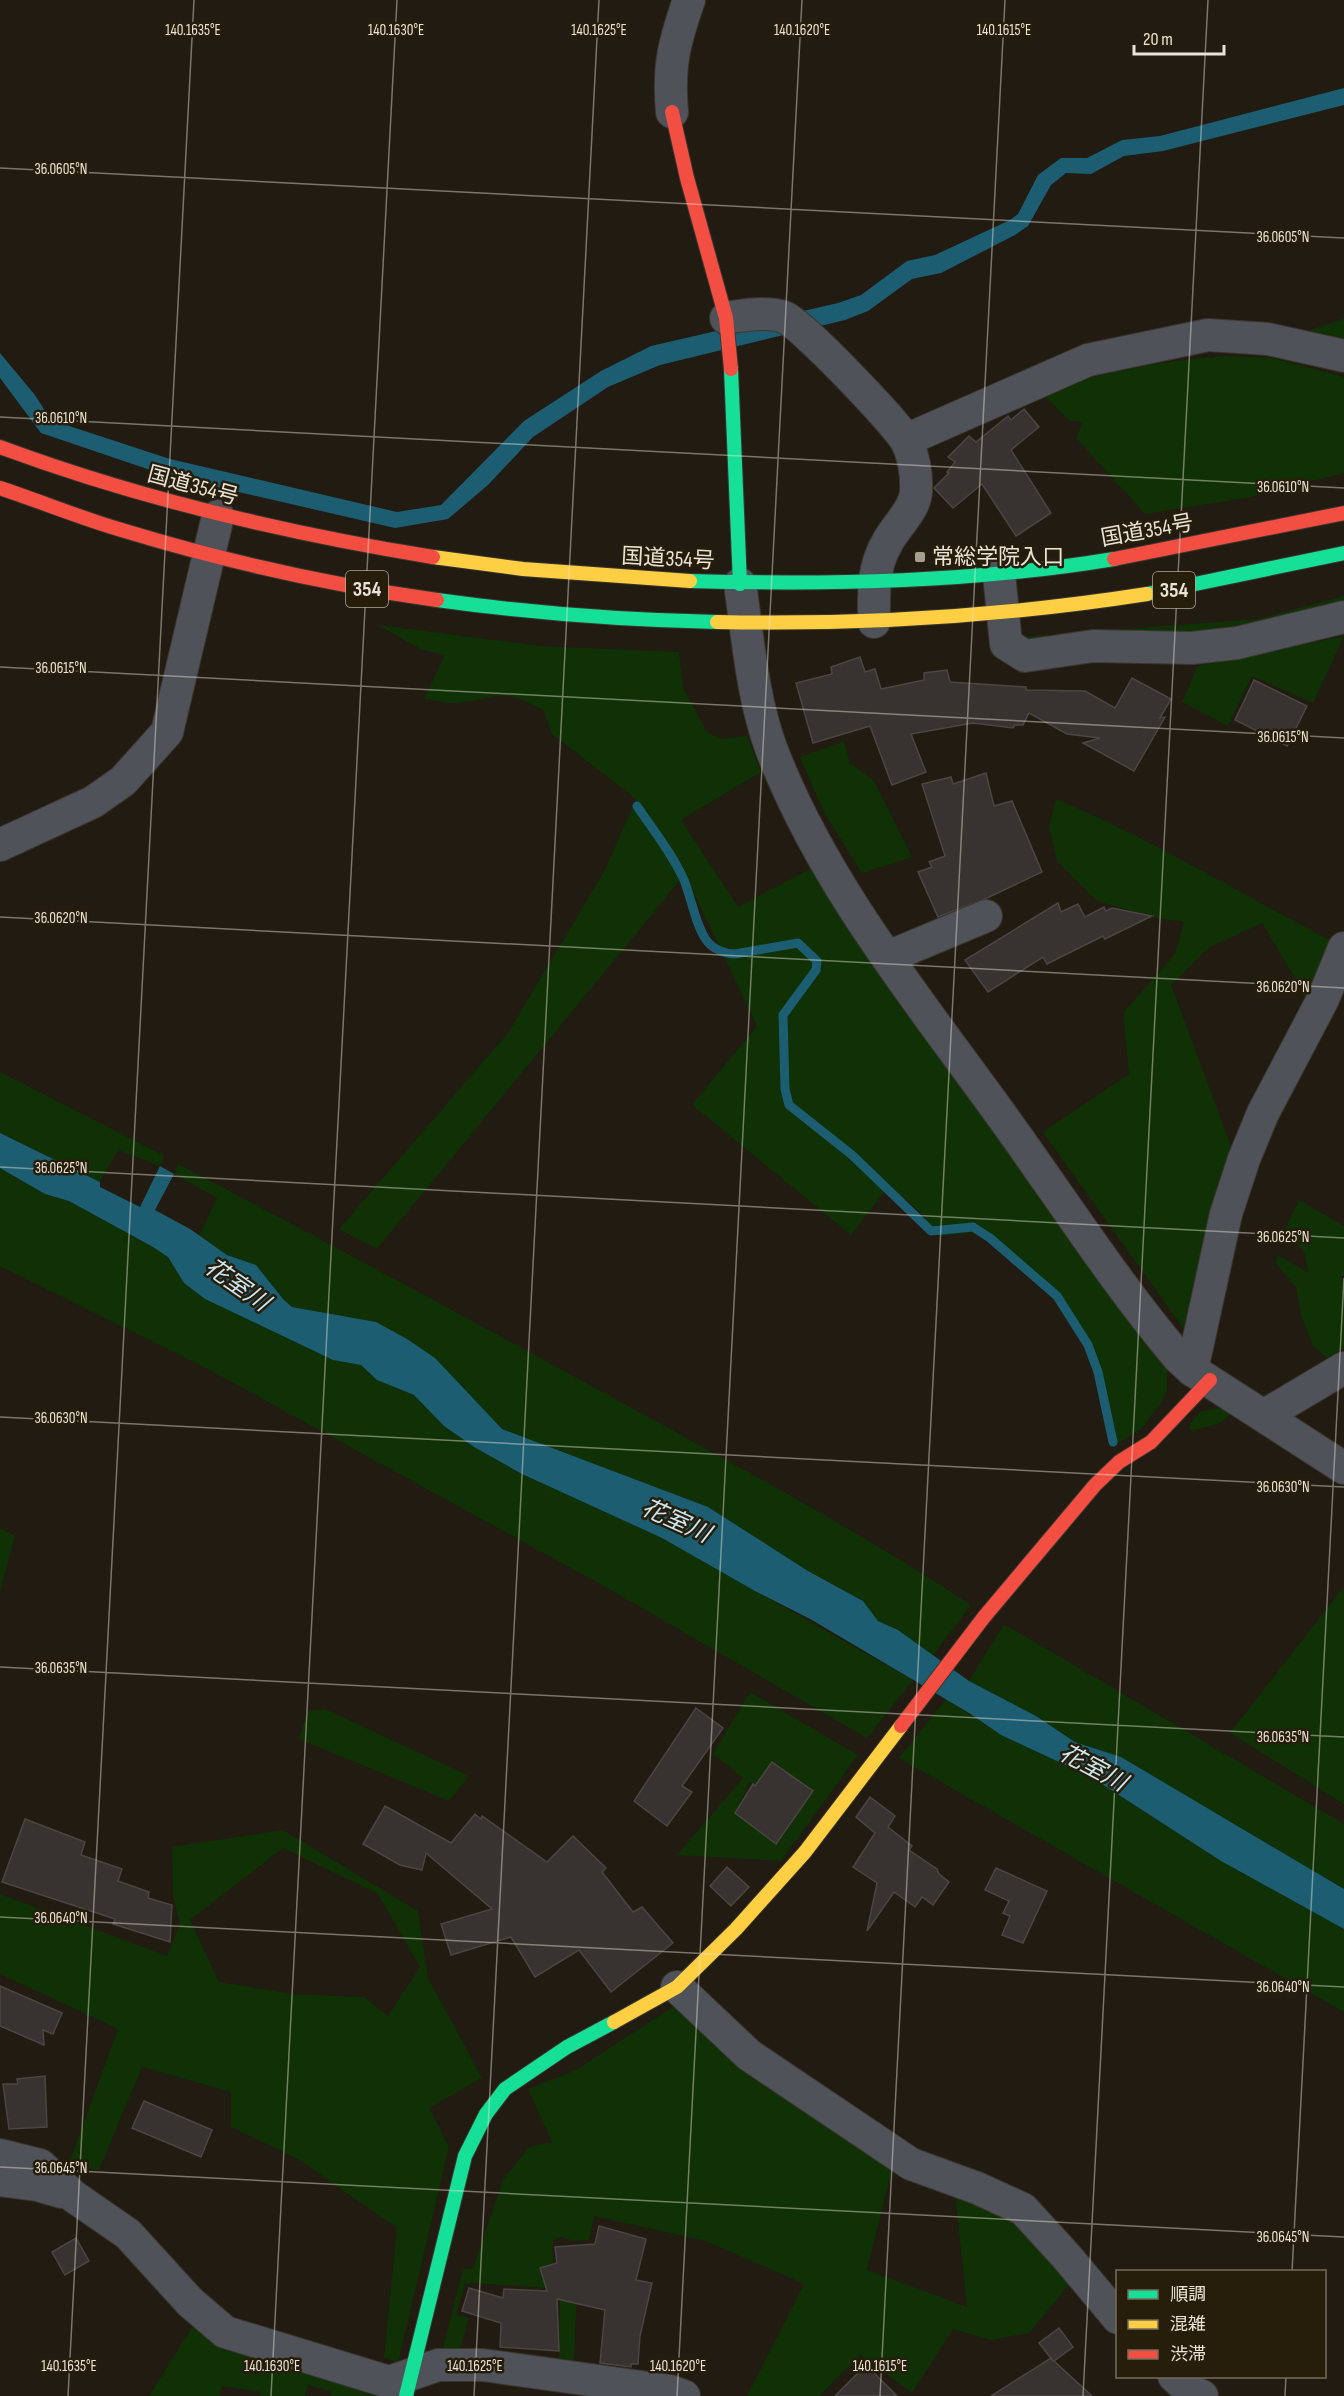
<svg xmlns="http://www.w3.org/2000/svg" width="1344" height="2396" font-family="'Sofia Sans Condensed','Noto Sans JP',sans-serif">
<rect width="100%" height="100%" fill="#211b11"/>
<g fill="#0f3105" fill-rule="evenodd">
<path d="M 1344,319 L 1344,348 L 1302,333 L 1342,319 Z"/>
<path d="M 1223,356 L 1273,358 L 1344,377 L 1344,473 L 1251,497 L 1145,514 L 1076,438 L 1083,421 L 1070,421 L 1041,393 C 1101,372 1160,361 1223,356 Z"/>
<path d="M 1344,596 L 1344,605 L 1226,633 L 1027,644 L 1018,637 L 1257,619 Z"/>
<path d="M 378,625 L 540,646 L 679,652 L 683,688 L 707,732 L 720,739 L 747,736 L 761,772 L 681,820 L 738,907 L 812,868 L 1167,1368 L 1167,1391 L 1162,1401 L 1141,1429 L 1110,1448 L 1094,1360 L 1060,1295 L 986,1231 L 940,1236 L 920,1212 L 889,1185 L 851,1235 L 692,1105 L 757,1026 L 685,874 L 377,1249 L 339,1229 L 508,1033 L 605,870 L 636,799 L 552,734 L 543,710 C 499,686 501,698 457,703 C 447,704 434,700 424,699 L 445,655 L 420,649 Z"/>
<path d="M 1344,636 L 1313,703 L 1252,676 L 1228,726 L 1182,702 L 1198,666 Z"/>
<path d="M 844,741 L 850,763 L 874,781 L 912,857 L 862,873 L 824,812 L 800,757 Z"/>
<path d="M 1056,799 C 1152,839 1241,894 1333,942 L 1303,1016 L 1304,993 L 1262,923 L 1208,948 L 1171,985 L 1234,1154 L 1186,1332 L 1043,1132 L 1129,1074 L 1123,1013 L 1175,954 L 1184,922 L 1157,918 L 1097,901 L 1057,861 L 1049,827 Z"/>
<path d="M 0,1072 L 165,1156 L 160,1166 L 118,1150 L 100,1182 L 0,1133 Z"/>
<path d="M 178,1164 C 322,1239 465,1317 608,1395 C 730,1462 854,1528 971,1605 L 933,1655 L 898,1630 L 878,1621 L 863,1601 L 808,1571 L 708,1507 L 502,1429 L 375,1322 L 292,1307 L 283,1299 L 256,1265 L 227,1255 L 199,1236 L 217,1198 L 174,1174 Z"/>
<path d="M 0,1168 L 45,1194 L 69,1201 L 153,1247 L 168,1257 L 184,1283 L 205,1299 L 333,1360 L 361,1365 L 377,1380 L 414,1395 L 444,1426 L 474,1447 L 522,1474 L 662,1538 L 913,1680 L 867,1738 L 602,1585 L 210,1370 L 0,1266 Z"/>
<path d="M 1299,1200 L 1344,1226 L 1344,1275 L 1341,1277 L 1344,1283 L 1344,1349 L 1326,1358 L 1312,1344 L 1301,1315 L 1296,1287 L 1275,1263 L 1278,1255 L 1308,1272 L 1304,1251 L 1284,1232 Z"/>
<path d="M 1228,1407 L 1231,1415 L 1218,1424 L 1190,1431 L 1190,1423 L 1201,1411 Z"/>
<path d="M 0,1528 L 15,1536 L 0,1592 Z"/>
<path d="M 1342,1589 L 1344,1590 L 1344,1804 L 1230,1733 Z"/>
<path d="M 1004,1624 L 1344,1824 L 1344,1889 L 1121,1757 L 1075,1742 L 1036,1716 L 969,1681 Z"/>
<path d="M 750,1692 L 858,1755 L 781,1861 L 677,1855 L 743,1778 L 713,1754 ZM 772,1762 L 813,1792 L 776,1843 L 736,1814 L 749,1782 L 755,1786 Z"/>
<path d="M 946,1699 L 1001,1735 L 1091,1777 L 1221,1861 L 1344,1929 L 1344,2012 L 899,1758 Z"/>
<path d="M 325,1709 L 469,1776 L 449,1801 L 299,1739 L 308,1711 Z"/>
<path d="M 283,1830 L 418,1911 L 428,1978 L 482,2078 L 429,2108 L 449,2147 L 398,2363 L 384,2357 L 397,2228 L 298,2159 L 231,2127 L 231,2092 L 142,2067 L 99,2170 L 68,2166 L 118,2029 L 0,1974 L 0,1894 L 167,1956 L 180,1925 L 173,1896 L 172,1847 ZM 283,1848 L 378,1894 L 420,1967 L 388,2016 L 364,1997 L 292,1994 L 219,1982 L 190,1920 Z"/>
<path d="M 680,2002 L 893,2165 L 867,2270 L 967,2307 L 955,2193 L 1017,2222 L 1071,2282 L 1029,2333 L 991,2340 L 953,2329 L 912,2393 L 861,2355 L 819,2396 L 747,2396 L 804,2284 L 706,2241 L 594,2216 L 589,2240 L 574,2241 L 561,2237 L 553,2240 L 553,2262 L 563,2264 L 577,2290 L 574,2361 L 559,2358 L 560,2289 L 477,2283 L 465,2284 L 456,2315 L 469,2318 L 459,2352 L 442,2352 L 463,2269 L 473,2268 L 503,2180 L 529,2147 L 552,2142 L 528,2089 L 576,2070 Z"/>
<path d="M 196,2321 L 225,2350 L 388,2396 L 331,2396 L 332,2392 L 308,2385 L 305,2396 L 260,2396 L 261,2392 L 222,2386 L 220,2396 L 149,2396 Z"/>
</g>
<g fill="#1c5d71">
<path d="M 1344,88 L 1344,105 L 1163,151 L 1124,156 L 1091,174 L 1066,173 L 1051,185 L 1028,226 L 1015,235 L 941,273 L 912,279 L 868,311 L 845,320 L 660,365 L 608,387 L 533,437 L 488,485 L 448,519 L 395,528 L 165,475 L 41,433 L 0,378 L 0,353 L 35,395 L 51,420 L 170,459 L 397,512 L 441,505 L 524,421 L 601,371 L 651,346 L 838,303 L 861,295 L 907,261 L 935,255 L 1010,220 L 1018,214 L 1038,175 L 1061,158 L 1087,158 L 1122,140 L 1160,136 Z"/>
<path d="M 0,1133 L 100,1182 L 100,1187 L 140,1207 L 160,1166 L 174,1174 L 155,1210 L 190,1229 L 227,1255 L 256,1265 L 283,1299 L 292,1307 L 376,1322 L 407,1339 L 435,1358 L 502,1429 L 708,1507 L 808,1571 L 863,1601 L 878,1621 L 898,1630 L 969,1681 L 1036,1716 L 1075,1742 L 1121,1757 L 1344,1889 L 1344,1929 L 1221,1861 L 1091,1777 L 1001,1735 L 969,1713 L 812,1620 L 755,1591 L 662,1538 L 522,1474 L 474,1447 L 444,1426 L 414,1395 L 377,1380 L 361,1365 L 333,1360 L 205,1299 L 184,1283 L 168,1257 L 153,1247 L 69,1201 L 45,1194 L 0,1168 Z"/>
</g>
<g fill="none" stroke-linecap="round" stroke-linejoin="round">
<path stroke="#1c5d71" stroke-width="9" d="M 637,806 C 653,830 672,853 684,880 C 691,897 696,927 707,941 C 713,949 725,954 735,954 L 798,943 L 817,961 L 816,970 L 783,1015 L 785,1089 L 789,1105 L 852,1155 L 931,1231 L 973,1227 L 990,1238 L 1057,1296 L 1088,1345 L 1098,1372 L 1113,1442"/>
</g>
<g fill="#383230" stroke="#4b4544" stroke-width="1.5">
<path d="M 1024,409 L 1039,427 L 1011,450 L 1051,513 L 1016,536 L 982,484 L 953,508 L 934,488 L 949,473 L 947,472 L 955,462 L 948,457 L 969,436 L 976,442 L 1008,416 L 1011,420 Z"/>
<path d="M 860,657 L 865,672 L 875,669 L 881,689 L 924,680 L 924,673 L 947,670 L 950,682 L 1026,687 L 1026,690 L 1085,691 L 1115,708 L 1132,678 L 1171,699 L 1160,718 L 1165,717 L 1134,771 L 1083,743 L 1100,738 L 1067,734 L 1029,713 L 1023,725 L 1015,725 L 1013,728 L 973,723 L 911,734 L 926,772 L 892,785 L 870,726 L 813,743 L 796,683 L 832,674 L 831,667 Z"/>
<path d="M 1254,680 L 1307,706 L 1287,746 L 1235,720 Z"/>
<path d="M 986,773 L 994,806 L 1012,801 L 1042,872 L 987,898 L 938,917 L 918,872 L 932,867 L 929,862 L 945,856 L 922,784 L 951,777 L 953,784 Z"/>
<path d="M 1058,903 L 1061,912 L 1078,904 L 1085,917 L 1104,907 L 1106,911 L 1112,908 L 1152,916 L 1105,939 L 1103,936 L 1047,964 L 1043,957 L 988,992 L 965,960 Z"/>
<path d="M 696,1708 L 723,1728 L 682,1786 L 692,1792 L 667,1826 L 634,1801 Z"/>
<path d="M 772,1762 L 813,1791 L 776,1844 L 735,1813 L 753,1784 L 755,1786 Z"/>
<path d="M 870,1797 L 895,1816 L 888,1827 L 912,1846 L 909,1850 L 937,1869 L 939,1874 L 949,1882 L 933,1905 L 922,1897 L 915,1907 L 894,1892 L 867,1931 L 877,1883 L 853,1867 L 875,1833 L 856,1817 Z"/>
<path d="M 385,1806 L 451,1843 L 475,1814 L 481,1819 L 482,1816 L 547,1862 L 573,1836 L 606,1868 L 602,1872 L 633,1912 L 642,1907 L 673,1943 L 611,1992 L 579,1950 L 535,1977 L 511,1937 L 451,1955 L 441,1924 L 492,1909 L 426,1853 L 422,1870 L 400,1865 L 363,1844 Z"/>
<path d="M 25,1819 L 85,1842 L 81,1855 L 122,1869 L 118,1881 L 149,1892 L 148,1898 L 172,1905 L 170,1942 L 113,1924 L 115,1919 L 2,1882 Z"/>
<path d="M 727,1867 L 749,1887 L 731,1906 L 710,1886 Z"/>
<path d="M 996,1868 L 1047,1891 L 1023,1943 L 1002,1935 L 1010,1916 L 1003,1913 L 1009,1901 L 985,1890 Z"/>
<path d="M 0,1986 L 62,2013 L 53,2034 L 43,2030 L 44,2045 L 0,2026 Z"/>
<path d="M 45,2076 L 47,2127 L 9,2129 L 3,2084 L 18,2084 L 17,2079 Z"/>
<path d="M 144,2101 L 212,2130 L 201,2157 L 132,2128 Z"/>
<path d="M 599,2226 L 646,2239 L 636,2280 L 652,2283 L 640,2336 L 638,2364 L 631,2364 L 631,2367 L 600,2363 L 605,2310 L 557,2299 L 559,2351 L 500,2347 L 501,2323 L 462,2311 L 469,2288 L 503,2298 L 504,2289 L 547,2291 L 540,2268 L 557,2263 L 555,2247 L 595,2244 Z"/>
<path d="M 76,2238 L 89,2261 L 65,2275 L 52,2252 Z"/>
<path d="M 1059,2328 L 1073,2347 L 1054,2361 L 1092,2396 L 991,2396 L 1051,2358 L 1053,2361 L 1039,2343 Z"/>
<path d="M 866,2365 L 897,2396 L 835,2396 Z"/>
</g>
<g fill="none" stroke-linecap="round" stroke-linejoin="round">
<g stroke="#3b362f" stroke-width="34">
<g id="street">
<path d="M 672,112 C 668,66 674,43 689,0"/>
<path d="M 726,318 C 743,315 767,311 784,317 C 799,321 895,422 905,439 C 914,454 917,476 916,492 C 915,510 895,527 887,543 C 872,569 874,594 874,622"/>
<path d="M 906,440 L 1088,360 L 1208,335 L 1268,339 L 1344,356"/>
<path d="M 999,574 L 1006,644 L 1025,656 L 1093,646 L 1192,648 L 1237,643 L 1344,617"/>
<path d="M 740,584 C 748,638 752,696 771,748 C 822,882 916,997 999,1112 C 1058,1193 1113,1280 1178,1357 L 1192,1370 L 1344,1468"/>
<path d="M 0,845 L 93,802 L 123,781 L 167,732 L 218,516"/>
<path d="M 888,957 L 986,916"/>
<path d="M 1192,1370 L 1226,1214 L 1244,1159 L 1263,1113 L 1323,999 L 1344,948"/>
<path d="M 1265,1415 L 1344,1368"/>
<path d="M 677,1987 L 749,2055 L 911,2164 L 977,2188 L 1023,2209 L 1066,2256 L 1118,2318"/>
<path d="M 0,2155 L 40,2165 L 73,2196 L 128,2234 L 190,2302 L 225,2332 L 389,2382 L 438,2365 L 483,2365 L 670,2391 L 684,2396"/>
<path d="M 0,2180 L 37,2185 L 61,2192"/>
<path d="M 1174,2376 L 1190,2391 L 1202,2396"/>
</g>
</g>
<g stroke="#3b362f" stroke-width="16">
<g id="fast">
<path d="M 731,369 L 740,584"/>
<path d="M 690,581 C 832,585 975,582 1114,559"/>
<path d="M 1147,594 L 1344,553"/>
<path d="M 437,600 C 530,613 623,620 717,622"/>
<path d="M 406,2396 L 465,2156 L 486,2114 L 505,2089 L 567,2047 L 614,2022"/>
</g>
</g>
<g stroke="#3b362f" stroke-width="16">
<g id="slow">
<path d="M 433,557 L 523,569 L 690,581"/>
<path d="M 717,622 C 860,625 1006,616 1147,594"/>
<path d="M 614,2022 L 677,1987 L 736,1929 L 805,1852 L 901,1726"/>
</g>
</g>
<g stroke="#3b362f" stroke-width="16">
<g id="jam">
<path d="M 672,112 L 687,178 L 726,318 L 731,369"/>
<path d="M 0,447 C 140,499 285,533 433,557"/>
<path d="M 0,488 C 42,502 83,519 125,531 C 227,562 331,585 437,600"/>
<path d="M 1114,559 L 1344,513"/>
<path d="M 901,1726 L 984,1617 L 1095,1485 L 1119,1462 L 1151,1442 L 1210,1380"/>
</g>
</g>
<use href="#street" stroke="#4f5259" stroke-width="32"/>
<use href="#fast" stroke="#16e098" stroke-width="14"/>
<use href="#slow" stroke="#ffcf43" stroke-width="14"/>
<use href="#jam" stroke="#f24e42" stroke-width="14"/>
</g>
<path fill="none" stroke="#eae4d8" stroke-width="1.5" stroke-opacity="0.45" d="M 0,168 L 1344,238M 0,417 L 1344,488M 0,667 L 1344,738M 0,917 L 1344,988M 0,1167 L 1344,1238M 0,1417 L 1344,1487M 0,1667 L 1344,1737M 0,1917 L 1344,1987M 0,2167 L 1344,2237M 1292,2272 L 1344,1278M 68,2396 L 194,0M 271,2396 L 397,0M 474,2396 L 599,0M 677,2396 L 802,0M 880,2396 L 1005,0M 1083,2396 L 1208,0M 1285,2396 L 1286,2376"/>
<rect fill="#a49e92" stroke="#271d0b" stroke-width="2" x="914" y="551" width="12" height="12" rx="3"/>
<g text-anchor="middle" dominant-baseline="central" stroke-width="5" stroke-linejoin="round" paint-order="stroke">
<g fill="#271d0b" stroke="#b0a89a" stroke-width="1.5">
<rect x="346" y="571" width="42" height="36" rx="4.5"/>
<rect x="1153" y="572" width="42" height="36" rx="4.5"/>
</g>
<g font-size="21" font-weight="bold" fill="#eae4d8">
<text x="367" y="589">354</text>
<text x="1174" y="590">354</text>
</g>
<g font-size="22" fill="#eae4d8" stroke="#271d0b">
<text transform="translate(193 486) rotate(15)">国道354号</text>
<text transform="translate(1147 531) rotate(-10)">国道354号</text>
<text transform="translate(668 559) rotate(3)">国道354号</text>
</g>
<g font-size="22" fill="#eae4d8" stroke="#271d0b" text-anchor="start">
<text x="932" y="557">常総学院入口</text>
</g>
<g font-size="24" font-style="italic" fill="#cbe6f0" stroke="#271d0b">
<text transform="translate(237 1285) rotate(35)">花室川</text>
<text transform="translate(676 1521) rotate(24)">花室川</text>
<text transform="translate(1093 1768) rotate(28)">花室川</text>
</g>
</g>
<g font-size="15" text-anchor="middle" fill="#eae4d8" stroke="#271d0b" stroke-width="5" stroke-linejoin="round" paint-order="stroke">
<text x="193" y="35">140.1635°E</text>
<text x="396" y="35">140.1630°E</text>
<text x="599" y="35">140.1625°E</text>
<text x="802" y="35">140.1620°E</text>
<text x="1004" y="35">140.1615°E</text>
<text x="61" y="174">36.0605°N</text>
<text x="1283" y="242">36.0605°N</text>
<text x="61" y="423">36.0610°N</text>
<text x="1283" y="492">36.0610°N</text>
<text x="61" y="673">36.0615°N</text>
<text x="1283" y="742">36.0615°N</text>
<text x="61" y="923">36.0620°N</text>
<text x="1283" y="992">36.0620°N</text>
<text x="61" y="1173">36.0625°N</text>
<text x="1283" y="1242">36.0625°N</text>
<text x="61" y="1423">36.0630°N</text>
<text x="1283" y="1492">36.0630°N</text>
<text x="61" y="1673">36.0635°N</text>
<text x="1283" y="1742">36.0635°N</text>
<text x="61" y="1923">36.0640°N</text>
<text x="1283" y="1992">36.0640°N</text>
<text x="61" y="2173">36.0645°N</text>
<text x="1283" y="2242">36.0645°N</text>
<text x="69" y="2371">140.1635°E</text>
<text x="272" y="2371">140.1630°E</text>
<text x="475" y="2371">140.1625°E</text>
<text x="678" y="2371">140.1620°E</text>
<text x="880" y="2371">140.1615°E</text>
</g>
<rect x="1116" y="2270" width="210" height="108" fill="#271d0b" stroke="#756d5d" stroke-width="1.5"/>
<rect x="1128" y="2290" width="30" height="9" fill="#16e098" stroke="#756d5d" stroke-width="1.5"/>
<text x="1170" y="2300" font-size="18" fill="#eae4d8">順調</text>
<rect x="1128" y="2320" width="30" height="9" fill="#ffcf43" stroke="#756d5d" stroke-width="1.5"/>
<text x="1170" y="2330" font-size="18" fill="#eae4d8">混雑</text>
<rect x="1128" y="2350" width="30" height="9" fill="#f24e42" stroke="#756d5d" stroke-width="1.5"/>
<text x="1170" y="2360" font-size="18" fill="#eae4d8">渋滞</text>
<path d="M1134 45v9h90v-9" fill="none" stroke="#eae4d8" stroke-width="3"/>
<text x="1143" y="45" font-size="18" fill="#eae4d8" stroke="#271d0b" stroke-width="4.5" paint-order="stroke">20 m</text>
</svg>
